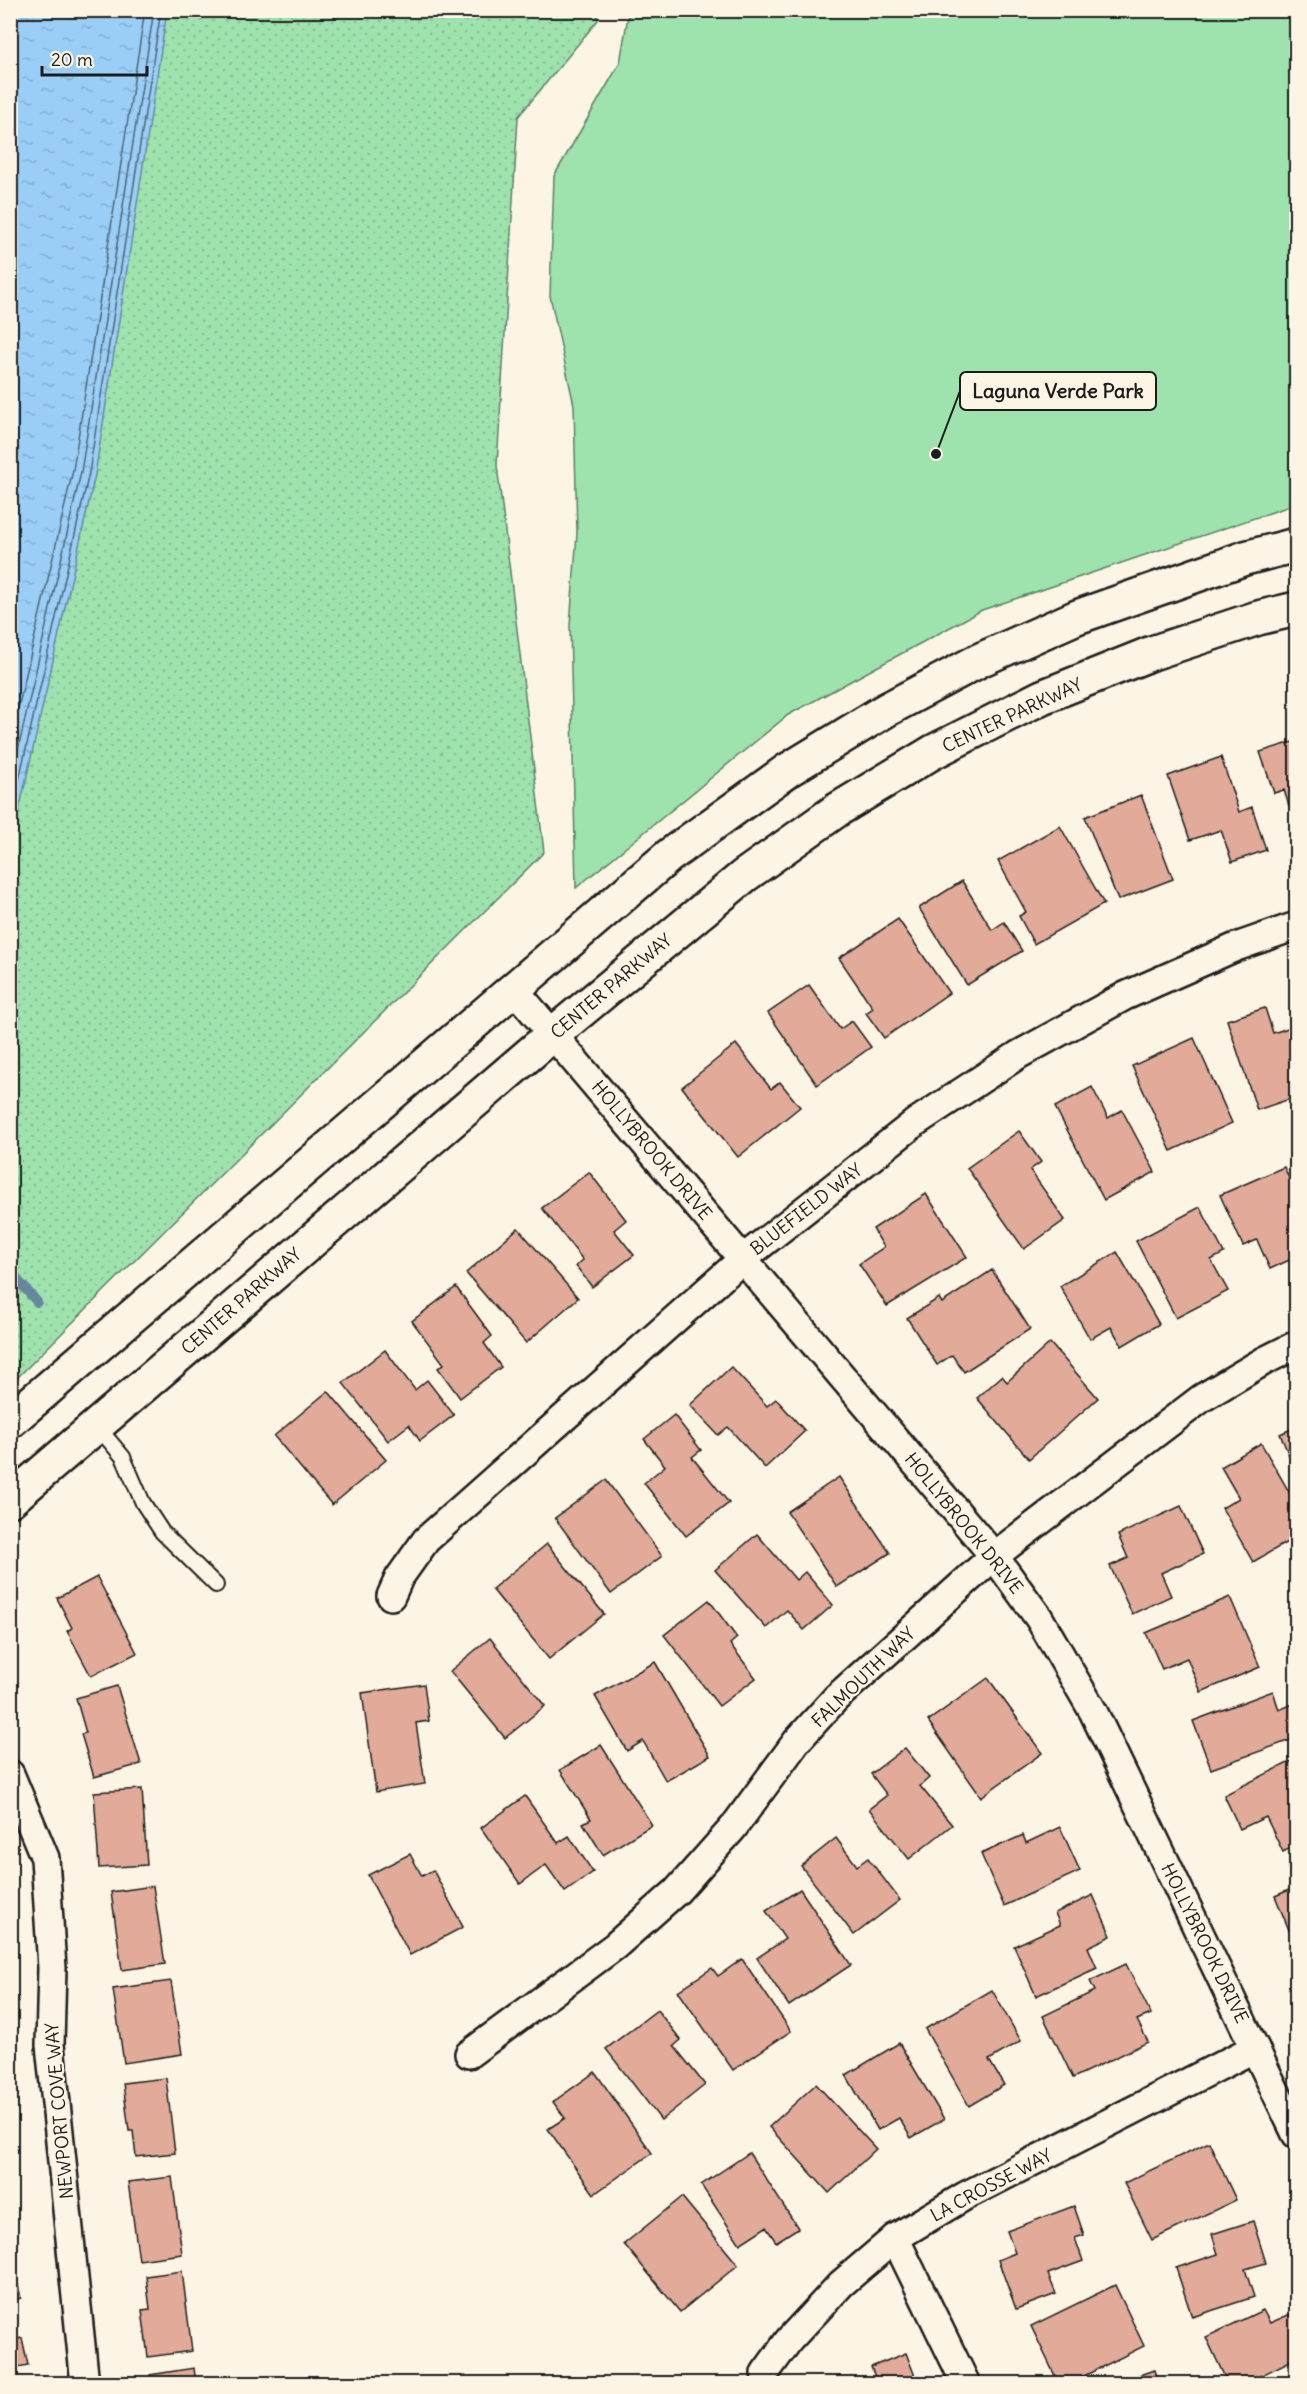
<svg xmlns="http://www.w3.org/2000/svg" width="1307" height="2394" font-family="Delius,sans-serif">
<defs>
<pattern id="grass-dots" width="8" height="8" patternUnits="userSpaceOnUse" patternTransform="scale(1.5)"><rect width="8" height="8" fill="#9ee2ae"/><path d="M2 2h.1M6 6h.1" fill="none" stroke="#88c195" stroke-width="1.8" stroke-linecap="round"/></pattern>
<pattern id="water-ripples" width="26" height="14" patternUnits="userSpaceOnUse" patternTransform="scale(1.5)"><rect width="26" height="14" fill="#9acef7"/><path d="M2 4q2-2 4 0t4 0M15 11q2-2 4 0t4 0" fill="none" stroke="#84b0d3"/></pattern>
</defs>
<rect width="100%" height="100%" fill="#fcf5e5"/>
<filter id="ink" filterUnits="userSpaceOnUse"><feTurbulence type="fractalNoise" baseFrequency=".0167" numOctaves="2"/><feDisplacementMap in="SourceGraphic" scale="12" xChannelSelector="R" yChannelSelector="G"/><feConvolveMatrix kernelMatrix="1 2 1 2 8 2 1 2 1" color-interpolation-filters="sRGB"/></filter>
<g filter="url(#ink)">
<path fill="url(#grass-dots)" stroke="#5d7f65" stroke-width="1.5" d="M 11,11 L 596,11 L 598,20 L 518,117 L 497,465 L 544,852 L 11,1384 Z"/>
<path fill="#9ee2ae" stroke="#5d7f65" stroke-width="1.5" d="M 629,10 L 1296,11 L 1296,504 L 982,610 L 788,715 L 576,888 L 570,625 L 577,534 L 574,405 L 550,296 L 554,176 L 620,63 Z"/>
<path fill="url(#water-ripples)" stroke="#68879f" stroke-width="1.5" d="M 11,10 L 167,11 L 95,475 L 11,846 Z"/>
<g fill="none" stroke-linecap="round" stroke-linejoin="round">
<g stroke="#4e6374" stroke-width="1.5">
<path d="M 10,744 L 73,470 L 145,10"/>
<path d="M 10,785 L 81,472 L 154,10"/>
<path d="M 10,819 L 89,473 L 161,10"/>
</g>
<path stroke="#68879f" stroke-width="10" d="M 10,1271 L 37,1302"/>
</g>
<g fill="#e1aa99" stroke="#1c1c1c" stroke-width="1.5">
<path d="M 1296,741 L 1296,828 L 1284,790 L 1274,793 L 1260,752 Z"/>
<path d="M 1221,757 L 1239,812 L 1252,807 L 1266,850 L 1232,862 L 1221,830 L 1190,840 L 1168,776 Z"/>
<path d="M 1141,795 L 1173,879 L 1118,900 L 1085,817 Z"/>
<path d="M 1060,826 L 1104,904 L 1034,944 L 1019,916 L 1026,912 L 998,861 Z"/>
<path d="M 962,881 L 992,930 L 1004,922 L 1022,951 L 967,985 L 919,908 Z"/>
<path d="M 898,919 L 949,993 L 884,1038 L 866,1013 L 873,1008 L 839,958 Z"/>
<path d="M 809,985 L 840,1029 L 852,1021 L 871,1047 L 817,1085 L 768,1013 Z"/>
<path d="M 1265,1008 L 1273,1033 L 1291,1027 L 1296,1043 L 1296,1097 L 1257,1110 L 1227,1020 Z"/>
<path d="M 1194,1038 L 1232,1123 L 1171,1151 L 1132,1066 Z"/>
<path d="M 736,1044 L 771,1089 L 780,1082 L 800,1107 L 738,1157 L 682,1087 Z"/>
<path d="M 1092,1087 L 1108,1118 L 1122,1110 L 1155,1172 L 1104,1200 L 1055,1107 Z"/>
<path d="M 1019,1131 L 1041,1162 L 1030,1170 L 1065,1220 L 1024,1249 L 967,1168 Z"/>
<path d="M 1284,1167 L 1296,1194 L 1296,1257 L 1270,1269 L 1257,1240 L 1243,1246 L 1220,1195 Z"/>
<path d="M 589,1172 L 626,1220 L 614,1230 L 634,1255 L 592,1287 L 576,1266 L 583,1260 L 542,1208 Z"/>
<path d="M 926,1194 L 967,1257 L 887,1306 L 859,1264 L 884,1247 L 873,1229 Z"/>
<path d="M 1200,1207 L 1224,1253 L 1211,1260 L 1228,1291 L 1176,1318 L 1136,1241 Z"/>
<path d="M 518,1228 L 578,1298 L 526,1343 L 466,1273 Z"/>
<path d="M 1117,1252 L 1159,1324 L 1122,1346 L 1111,1327 L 1090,1339 L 1060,1286 Z"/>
<path d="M 992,1270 L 1030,1329 L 964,1372 L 952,1355 L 937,1365 L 907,1318 L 939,1298 L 942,1303 Z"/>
<path d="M 456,1287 L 492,1336 L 484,1343 L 501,1367 L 460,1398 L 438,1368 L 444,1364 L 412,1321 Z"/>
<path d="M 1050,1343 L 1098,1398 L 1029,1459 L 977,1398 L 1002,1376 L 1007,1382 Z"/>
<path d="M 385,1350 L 415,1390 L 427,1380 L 454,1415 L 420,1441 L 409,1425 L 388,1441 L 343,1383 Z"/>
<path d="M 731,1367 L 767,1406 L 776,1399 L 805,1431 L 765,1468 L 728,1427 L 718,1435 L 690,1405 Z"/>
<path d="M 328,1391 L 386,1460 L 332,1505 L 274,1436 Z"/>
<path d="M 674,1415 L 701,1450 L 692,1457 L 729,1503 L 686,1536 L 644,1483 L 665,1466 L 644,1439 Z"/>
<path d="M 1296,1427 L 1296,1472 L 1280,1434 Z"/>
<path d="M 1261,1443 L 1296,1504 L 1296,1537 L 1253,1562 L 1222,1508 L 1239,1498 L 1221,1467 Z"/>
<path d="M 839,1477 L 890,1553 L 837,1587 L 787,1512 Z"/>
<path d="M 606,1480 L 662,1556 L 611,1594 L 555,1518 Z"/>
<path d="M 1181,1506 L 1203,1554 L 1161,1573 L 1171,1596 L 1132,1614 L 1110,1566 L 1128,1558 L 1118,1535 Z"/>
<path d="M 757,1534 L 796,1580 L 805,1572 L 833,1605 L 804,1630 L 787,1610 L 766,1628 L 715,1570 Z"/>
<path d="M 547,1544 L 604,1614 L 549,1659 L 492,1589 Z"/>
<path d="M 97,1577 L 137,1653 L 91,1676 L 67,1631 L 72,1628 L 57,1598 Z"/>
<path d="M 1230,1597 L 1260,1667 L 1201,1692 L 1187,1658 L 1162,1669 L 1146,1633 Z"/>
<path d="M 709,1600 L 737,1638 L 730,1644 L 756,1678 L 719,1706 L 664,1635 Z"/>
<path d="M 490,1638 L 545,1706 L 505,1738 L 450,1671 Z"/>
<path d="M 655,1662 L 710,1756 L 666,1781 L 643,1741 L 627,1751 L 595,1696 Z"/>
<path d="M 988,1678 L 1042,1753 L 981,1797 L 928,1721 Z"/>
<path d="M 424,1684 L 429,1721 L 416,1723 L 425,1784 L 376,1792 L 362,1693 Z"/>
<path d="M 117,1686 L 141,1764 L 94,1777 L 81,1734 L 86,1733 L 76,1698 Z"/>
<path d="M 1273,1691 L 1279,1710 L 1293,1704 L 1296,1714 L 1296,1738 L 1211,1769 L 1193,1721 Z"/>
<path d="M 601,1745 L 652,1825 L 603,1855 L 583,1823 L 591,1819 L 560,1770 Z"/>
<path d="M 905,1748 L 929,1778 L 920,1786 L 952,1825 L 909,1859 L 869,1809 L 887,1795 L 871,1774 Z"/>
<path d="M 1296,1759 L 1296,1845 L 1283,1852 L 1266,1817 L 1240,1829 L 1224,1795 Z"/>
<path d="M 142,1789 L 147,1865 L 99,1868 L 94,1792 Z"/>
<path d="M 525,1796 L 558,1843 L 569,1836 L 593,1872 L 565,1892 L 546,1865 L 520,1884 L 481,1828 Z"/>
<path d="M 1060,1827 L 1080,1871 L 1004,1906 L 981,1854 L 1023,1835 L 1026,1843 Z"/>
<path d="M 836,1838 L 857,1866 L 868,1858 L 900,1900 L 854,1935 L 801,1866 Z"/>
<path d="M 410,1854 L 422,1876 L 433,1870 L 463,1927 L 410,1955 L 368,1875 Z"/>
<path d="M 1296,1865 L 1296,1927 L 1289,1930 L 1275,1896 L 1296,1887 L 1288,1868 Z"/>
<path d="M 153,1886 L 165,1964 L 122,1970 L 111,1892 Z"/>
<path d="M 800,1889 L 851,1965 L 789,2006 L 757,1958 L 785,1939 L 766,1911 Z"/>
<path d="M 1093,1895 L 1111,1936 L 1088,1947 L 1097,1968 L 1036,1996 L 1014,1946 L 1060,1925 L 1055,1913 Z"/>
<path d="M 742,1959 L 791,2031 L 733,2070 L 678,1991 L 712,1968 L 718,1976 Z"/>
<path d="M 1126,1964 L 1151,2014 L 1137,2020 L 1148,2042 L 1073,2078 L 1043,2016 L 1095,1991 L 1090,1981 Z"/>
<path d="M 171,1981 L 182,2054 L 124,2063 L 113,1989 Z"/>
<path d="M 992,1990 L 1021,2041 L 989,2060 L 1004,2085 L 969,2106 L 925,2029 Z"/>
<path d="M 657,2010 L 681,2040 L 674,2046 L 705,2085 L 661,2120 L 606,2049 Z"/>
<path d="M 899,2043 L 944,2119 L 911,2138 L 899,2118 L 878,2130 L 846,2075 Z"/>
<path d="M 595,2072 L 652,2153 L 594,2194 L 548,2129 L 565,2118 L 553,2102 Z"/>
<path d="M 166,2078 L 175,2153 L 136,2157 L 133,2131 L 129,2131 L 123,2083 Z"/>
<path d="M 816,2084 L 876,2149 L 829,2193 L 769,2127 Z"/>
<path d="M 1209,2142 L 1236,2200 L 1152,2240 L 1124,2183 Z"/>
<path d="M 749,2153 L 798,2228 L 776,2242 L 766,2227 L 740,2244 L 701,2185 Z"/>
<path d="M 172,2177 L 182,2254 L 139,2260 L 128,2182 Z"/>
<path d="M 682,2197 L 738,2265 L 680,2312 L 624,2244 Z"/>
<path d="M 1074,2206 L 1084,2235 L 1075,2238 L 1083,2261 L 1048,2274 L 1056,2294 L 1016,2309 L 998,2260 L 1015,2253 L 1007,2231 Z"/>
<path d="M 1253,2221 L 1266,2263 L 1245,2269 L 1254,2297 L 1192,2317 L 1176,2268 L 1218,2254 L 1212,2234 Z"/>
<path d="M 10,2251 L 21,2298 L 10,2301 Z"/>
<path d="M 182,2271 L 192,2351 L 148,2357 L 142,2310 L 150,2309 L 146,2276 Z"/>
<path d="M 1115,2285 L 1144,2346 L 1068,2384 L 1059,2384 L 1031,2326 Z"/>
<path d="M 1263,2310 L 1270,2323 L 1295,2312 L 1296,2316 L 1296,2358 L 1244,2384 L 1228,2384 L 1206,2337 Z"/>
<path d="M 13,2317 L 17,2339 L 22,2338 L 28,2365 L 13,2368 L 16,2384 L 10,2384 L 10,2318 Z"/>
<path d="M 906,2353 L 918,2384 L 878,2384 L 871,2367 Z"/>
<path d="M 194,2368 L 196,2384 L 151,2384 L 150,2375 Z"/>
<path d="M 1154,2370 L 1158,2384 L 1113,2384 Z"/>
</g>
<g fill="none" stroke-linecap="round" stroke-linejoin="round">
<g stroke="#1c1c1c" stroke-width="18">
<path id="service" d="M 97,1426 L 123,1457 L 143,1503 L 162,1532 L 216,1585"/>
</g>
<g stroke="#1c1c1c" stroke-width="32">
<g id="minor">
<path d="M 514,989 L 994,1556 L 1039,1618 L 1093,1711 L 1296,2134"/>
<path d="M 391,1596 L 399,1578 L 426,1540 L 744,1258 L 916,1122 L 1018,1055 L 1125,996 L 1236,947 L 1296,926"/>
<path d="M 10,1774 L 45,1858 L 52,1968 L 50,2045 L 85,2384"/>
<path d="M 469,2054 L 615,1946 L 677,1891 L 733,1828 L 797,1741 L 836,1698 L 994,1556 L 1202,1398 L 1264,1361 L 1296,1345"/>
<path d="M 895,2238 L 966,2384"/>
<path d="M 765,2373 L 789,2340 L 841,2284 L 895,2238 L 965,2196 L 1255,2048"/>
</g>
</g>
<g stroke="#1c1c1c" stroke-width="38">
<g id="secondary">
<path d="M 10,1421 L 670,855 L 788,770 L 886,710 L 980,660 L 1077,617 L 1245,558 L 1296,545"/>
<path d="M 10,1500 L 553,1034 L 744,876 L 837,810 L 933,752 L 1042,697 L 1152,653 L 1258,618 L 1296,609"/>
</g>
</g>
<use href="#service" stroke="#fcf5e5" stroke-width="14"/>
<use href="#minor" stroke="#fcf5e5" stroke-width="27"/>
<use href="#secondary" stroke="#fcf5e5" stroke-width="33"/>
</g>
</g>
<g text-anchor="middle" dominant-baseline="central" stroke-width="4.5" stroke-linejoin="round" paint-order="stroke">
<g font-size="18" fill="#1c1c1c" stroke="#fcf5e5">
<text transform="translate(1012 715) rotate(-25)">CENTER PARKWAY</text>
<text transform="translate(611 986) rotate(-40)">CENTER PARKWAY</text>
<text transform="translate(652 1150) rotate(50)">HOLLYBROOK DRIVE</text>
<text transform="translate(806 1209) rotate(-38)">BLUEFIELD WAY</text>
<text transform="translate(241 1301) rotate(-41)">CENTER PARKWAY</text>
<text transform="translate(964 1523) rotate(51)">HOLLYBROOK DRIVE</text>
<text transform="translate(863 1677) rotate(-44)">FALMOUTH WAY</text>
<text transform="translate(1205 1943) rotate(64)">HOLLYBROOK DRIVE</text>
<text transform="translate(59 2111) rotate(-95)">NEWPORT COVE WAY</text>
<text transform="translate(991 2185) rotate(-28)">LA CROSSE WAY</text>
</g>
</g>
<path fill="none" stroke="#1c1c1c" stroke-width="2" d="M936 454L960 391"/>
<circle fill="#1c1c1c" stroke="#fcf5e5" stroke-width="2" cx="936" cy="454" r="6"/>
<rect fill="#fcf5e5" stroke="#1c1c1c" stroke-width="2" x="960" y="372" width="196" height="38" rx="6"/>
<g font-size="20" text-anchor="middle" font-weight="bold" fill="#1c1c1c">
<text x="1058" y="398">Laguna Verde Park</text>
</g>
<rect width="1307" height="2394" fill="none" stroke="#fcf5e5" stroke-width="36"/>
<rect x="18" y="18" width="1271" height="2358" fill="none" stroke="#1c1c1c" stroke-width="2" filter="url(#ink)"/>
<path d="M42 66v9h105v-9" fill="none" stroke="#1c1c1c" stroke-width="3"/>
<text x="51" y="66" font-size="18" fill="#1c1c1c" stroke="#fcf5e5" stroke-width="4.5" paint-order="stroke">20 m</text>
</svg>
